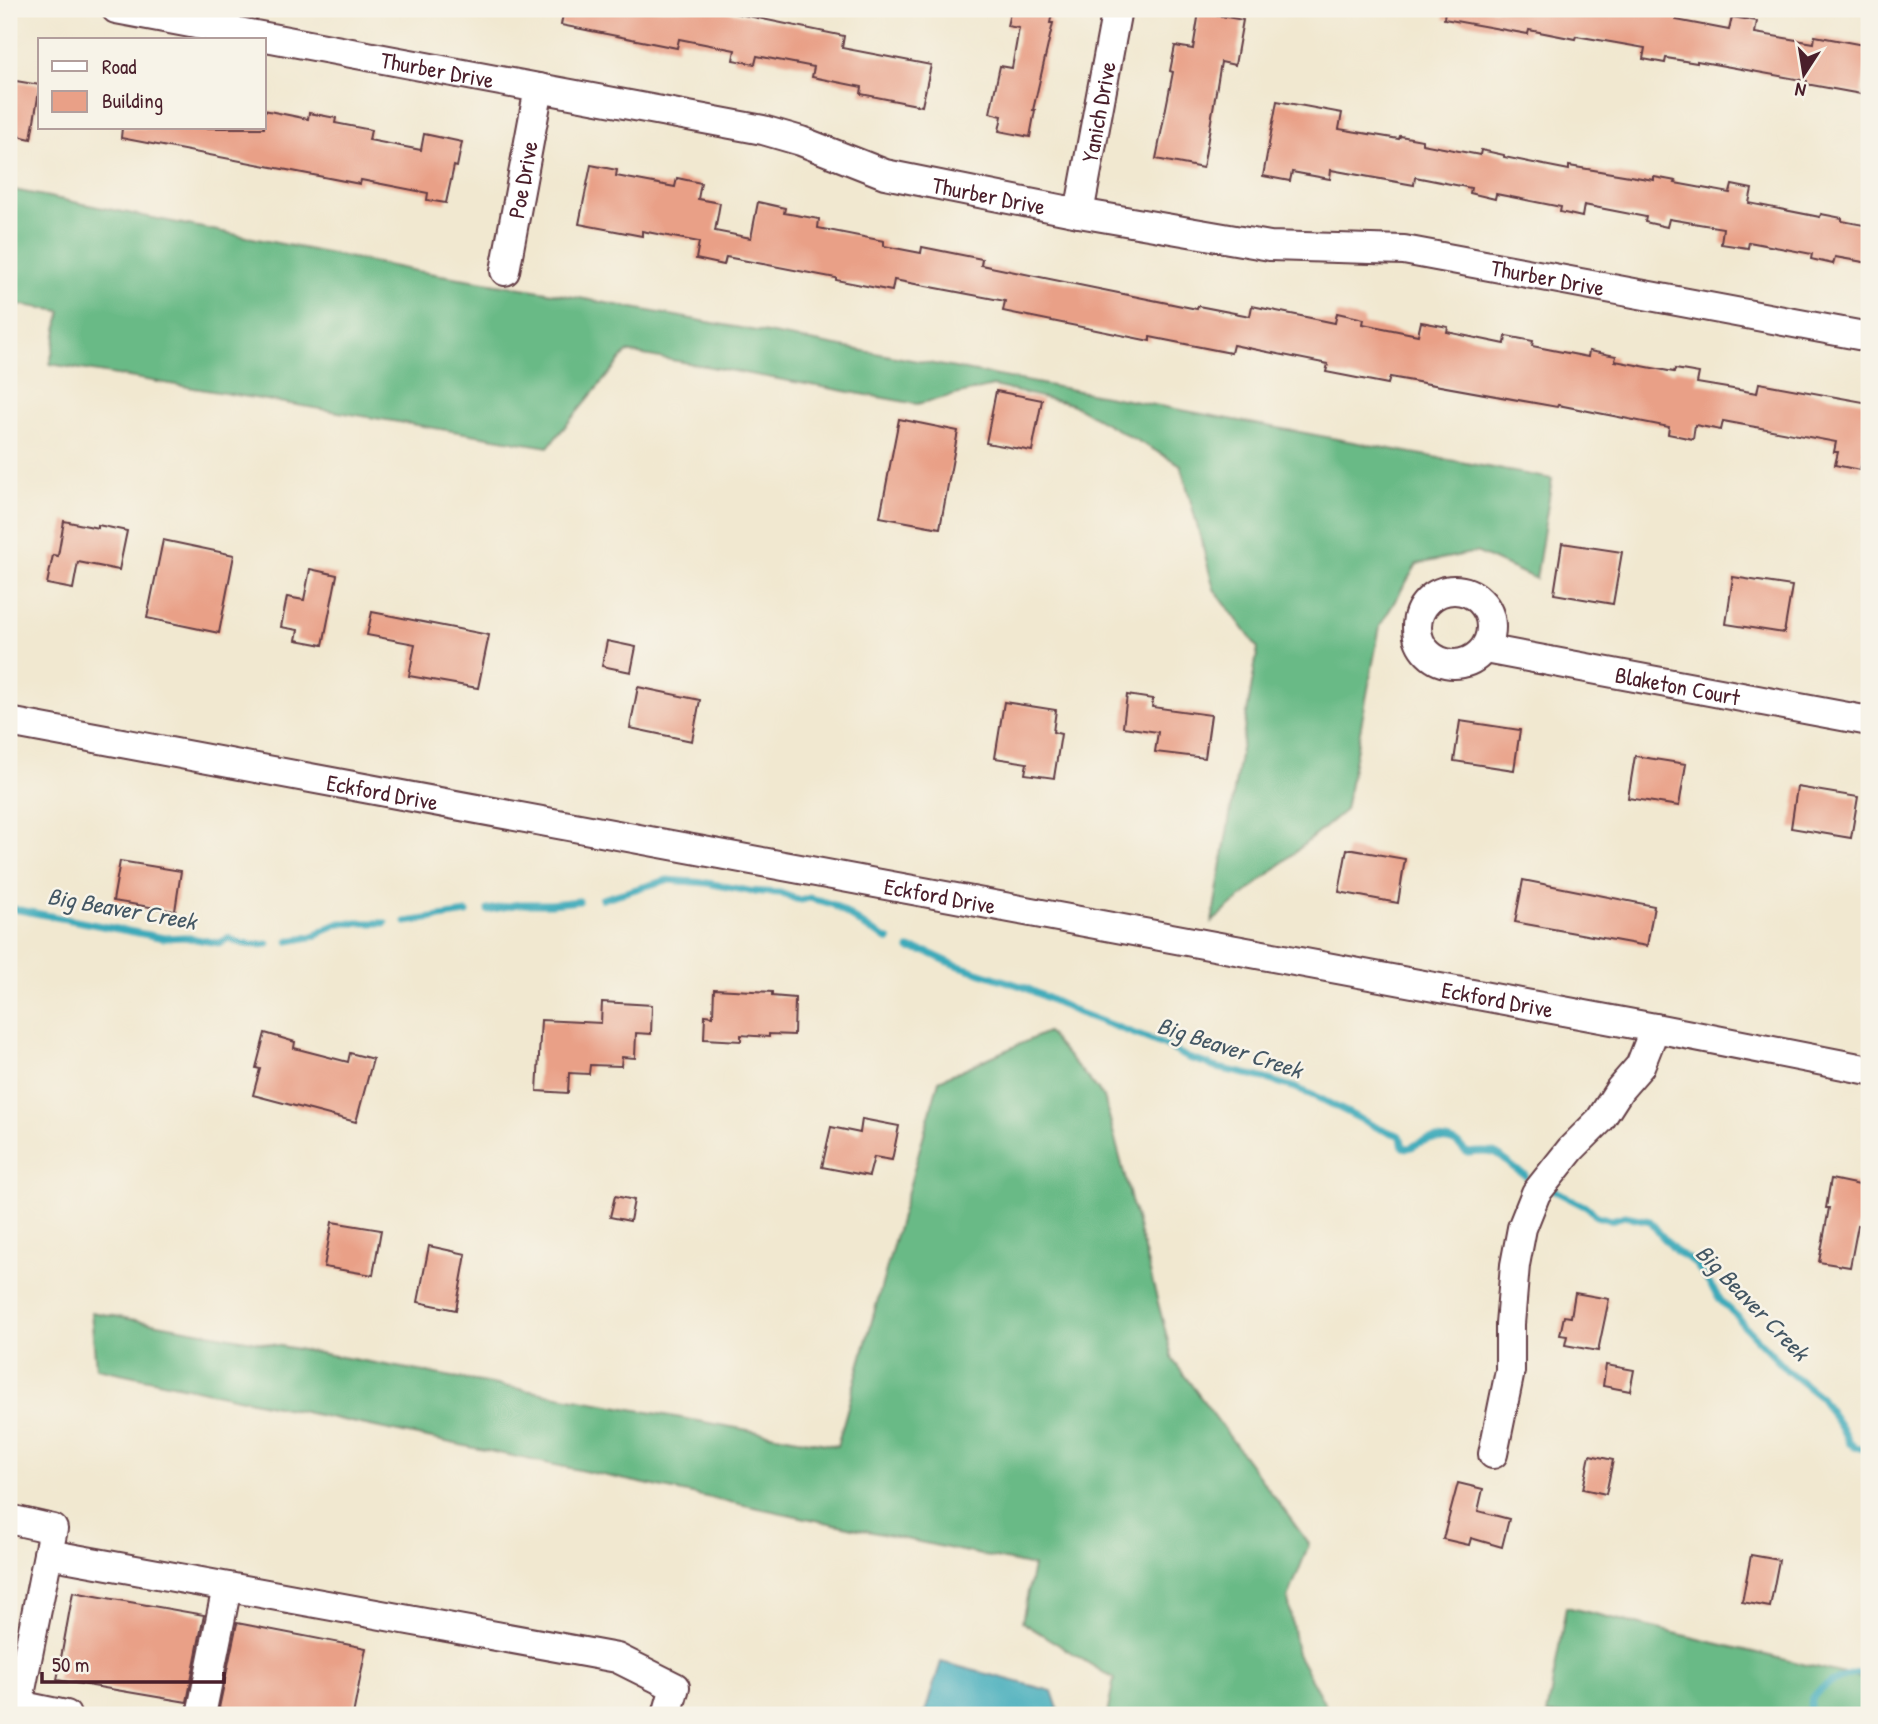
<svg xmlns="http://www.w3.org/2000/svg" width="1878" height="1724" font-family="'Patrick Hand',sans-serif">
<rect width="100%" height="100%" fill="#f7f3e8"/>
<filter id="ink" filterUnits="userSpaceOnUse"><feTurbulence type="fractalNoise" baseFrequency=".0143" numOctaves="2"/><feDisplacementMap in="SourceGraphic" scale="14" xChannelSelector="R" yChannelSelector="G"/><feConvolveMatrix kernelMatrix="1 2 1 2 8 2 1 2 1" color-interpolation-filters="sRGB"/></filter>
<filter id="wash" filterUnits="userSpaceOnUse"><feTurbulence type="fractalNoise" baseFrequency=".00686" numOctaves="4" result="noise"/><feDisplacementMap in="SourceGraphic" scale="28" xChannelSelector="R" yChannelSelector="G"/><feGaussianBlur stdDeviation="1.57" result="paint"/><feColorMatrix in="noise" values="0 0 0 0 0 0 0 0 0 0 0 0 0 0 0 0 0 1.4 0 .05"/><feComposite in="paint" operator="in"/></filter>
<g filter="url(#wash)">
<rect width="100%" height="100%" fill="#f1e8d0"/>
<g fill="#69ba86" stroke="#5a6c58" stroke-width="2">
<path d="M 9,189 L 416,271 L 547,292 L 1552,479 L 1536,579 L 1476,552 L 1417,564 L 1380,626 L 1345,810 L 1212,922 L 1258,648 L 1214,589 L 1181,465 L 1071,404 L 993,386 L 917,404 L 627,352 L 548,447 L 50,364 L 61,311 L 9,303 Z"/>
<path d="M 1047,1032 L 1104,1097 L 1173,1360 L 1309,1544 L 1288,1598 L 1297,1654 L 1331,1715 L 1107,1715 L 1114,1679 L 1022,1622 L 1033,1566 L 96,1368 L 91,1312 L 837,1446 L 939,1080 Z"/>
<path d="M 1566,1607 L 1869,1680 L 1869,1715 L 1547,1715 Z"/>
</g>
<path fill="#3caaba" stroke="#436472" stroke-width="2" d="M 941,1662 L 1052,1691 L 1060,1715 L 924,1715 Z"/>
<g fill="none" stroke-linecap="round" stroke-linejoin="round">
<g stroke="#3caaba" stroke-width="7">
<path d="M 602,899 L 667,880 L 707,883 L 749,891 L 780,893 L 796,899 L 802,900 L 809,898 L 822,901 L 834,905 L 872,931 L 889,940"/>
<path d="M 9,908 L 164,938 L 184,937 L 219,943 L 229,938 C 241,945 254,946 268,944"/>
<path d="M 488,910 L 519,904 L 551,904 L 579,901"/>
<path d="M 406,922 L 467,913"/>
<path d="M 289,941 L 315,936 L 326,929 L 340,923 L 385,923"/>
<path d="M 909,949 L 927,952 L 953,964 L 1024,987 L 1079,1013 L 1151,1040 L 1168,1047 L 1188,1058 L 1208,1064 L 1213,1067 L 1259,1077 L 1296,1088 L 1323,1100 L 1380,1129 L 1398,1135 L 1401,1138 L 1403,1147 C 1411,1149 1412,1147 1419,1143 C 1430,1138 1449,1137 1459,1145 C 1462,1148 1465,1151 1468,1153 C 1507,1148 1497,1160 1525,1175"/>
<path d="M 1555,1191 L 1590,1209 L 1596,1216 L 1611,1220 L 1625,1216 L 1650,1221 L 1660,1234 L 1678,1253 L 1694,1262 L 1722,1302 L 1738,1317 L 1744,1326 L 1788,1371 L 1819,1396 L 1840,1426 L 1849,1443 L 1856,1447 L 1869,1450"/>
<path d="M 1808,1715 C 1810,1710 1810,1703 1813,1698 C 1820,1684 1854,1672 1869,1671"/>
</g>
</g>
<g id="blocks">
<g fill="#e9a087">
<path d="M 564,9 L 715,9 L 844,36 L 842,48 L 931,65 L 922,106 L 861,94 L 862,87 L 812,77 L 814,67 L 757,56 L 755,64 L 733,60 L 735,50 L 679,39 L 677,48 L 561,25 Z"/>
<path d="M 1011,9 L 1053,9 L 1050,23 L 1053,23 L 1033,110 L 1035,110 L 1030,137 L 999,131 L 1002,116 L 990,113 L 1000,66 L 1012,68 L 1019,28 L 1007,26 Z"/>
<path d="M 1445,9 L 1678,9 L 1676,20 L 1729,30 L 1732,17 L 1757,21 L 1755,33 L 1814,43 L 1815,36 L 1869,46 L 1869,48 L 1861,94 L 1806,84 L 1807,81 L 1697,61 L 1697,63 L 1666,58 L 1665,63 L 1643,59 L 1645,48 L 1576,36 L 1575,39 L 1529,30 L 1528,34 L 1444,19 Z"/>
<path d="M 1199,12 L 1243,20 L 1235,65 L 1221,62 L 1203,168 L 1156,159 L 1173,72 L 1170,71 L 1175,46 L 1193,49 Z"/>
<path d="M 16,81 L 40,85 L 31,139 L 9,134 L 9,84 L 15,85 Z"/>
<path d="M 1277,101 L 1342,113 L 1339,129 L 1399,139 L 1400,136 L 1422,140 L 1422,144 L 1480,155 L 1481,150 L 1504,155 L 1504,157 L 1569,170 L 1569,166 L 1654,180 L 1654,177 L 1676,181 L 1675,183 L 1730,193 L 1732,185 L 1752,189 L 1749,203 L 1820,217 L 1821,214 L 1842,218 L 1842,221 L 1869,226 L 1869,263 L 1835,257 L 1833,264 L 1811,259 L 1812,254 L 1749,242 L 1748,248 L 1721,244 L 1723,228 L 1669,219 L 1667,227 L 1645,222 L 1646,217 L 1584,205 L 1582,217 L 1560,212 L 1561,207 L 1496,194 L 1495,199 L 1470,193 L 1471,188 L 1415,177 L 1414,185 L 1331,170 L 1330,179 L 1292,172 L 1290,181 L 1263,176 Z"/>
<path d="M 264,110 L 308,119 L 309,113 L 336,118 L 335,123 L 371,130 L 369,140 L 421,150 L 424,134 L 462,142 L 457,167 L 454,166 L 446,203 L 427,200 L 428,193 L 361,180 L 360,184 L 121,138 L 122,128 L 264,128 Z"/>
<path d="M 591,165 L 617,170 L 616,176 L 675,187 L 677,178 L 701,183 L 698,199 L 720,203 L 715,231 L 751,238 L 758,202 L 785,208 L 784,213 L 819,219 L 818,228 L 884,241 L 884,246 L 921,253 L 922,247 L 982,259 L 981,265 L 1197,309 L 1198,306 L 1250,316 L 1252,306 L 1335,323 L 1337,313 L 1364,319 L 1363,324 L 1418,335 L 1421,322 L 1448,327 L 1447,332 L 1505,344 L 1506,336 L 1533,341 L 1532,346 L 1588,357 L 1589,351 L 1616,356 L 1615,361 L 1674,372 L 1675,369 L 1699,373 L 1697,383 L 1757,393 L 1759,383 L 1869,403 L 1869,458 L 1863,456 L 1860,470 L 1835,465 L 1838,452 L 1834,452 L 1836,442 L 1723,421 L 1721,430 L 1695,425 L 1693,439 L 1668,434 L 1669,427 L 1558,405 L 1557,407 L 1390,377 L 1388,384 L 1326,372 L 1328,364 L 1233,345 L 1231,353 L 1150,337 L 1150,341 L 1003,311 L 1005,301 L 894,280 L 892,291 L 836,280 L 836,278 L 726,257 L 724,265 L 696,259 L 699,242 L 642,231 L 642,236 L 579,224 Z"/>
<path d="M 996,391 L 1042,400 L 1032,451 L 986,443 Z"/>
<path d="M 899,419 L 958,431 L 940,528 L 880,517 Z"/>
<path d="M 64,521 L 98,528 L 98,525 L 127,531 L 119,570 L 78,562 L 73,589 L 47,584 L 53,555 L 58,556 Z"/>
<path d="M 163,540 L 234,555 L 219,633 L 147,618 Z"/>
<path d="M 1562,543 L 1622,552 L 1613,604 L 1554,594 Z"/>
<path d="M 310,569 L 337,575 L 323,645 L 296,640 L 298,630 L 281,627 L 287,597 L 304,600 Z"/>
<path d="M 1733,577 L 1792,586 L 1784,633 L 1726,624 Z"/>
<path d="M 372,612 L 489,635 L 478,688 L 409,676 L 415,644 L 367,635 Z"/>
<path d="M 607,641 L 636,647 L 631,672 L 602,666 Z"/>
<path d="M 638,687 L 700,700 L 692,741 L 630,728 Z"/>
<path d="M 1127,695 L 1153,699 L 1152,707 L 1211,715 L 1205,758 L 1155,752 L 1158,732 L 1123,727 Z"/>
<path d="M 1004,702 L 1056,710 L 1053,732 L 1061,734 L 1054,778 L 1025,774 L 1027,763 L 995,758 Z"/>
<path d="M 1460,721 L 1520,730 L 1514,770 L 1454,761 Z"/>
<path d="M 1635,756 L 1686,764 L 1679,806 L 1628,798 Z"/>
<path d="M 1797,787 L 1858,797 L 1851,838 L 1791,828 Z"/>
<path d="M 1347,849 L 1405,859 L 1398,903 L 1339,892 Z"/>
<path d="M 120,861 L 181,871 L 175,911 L 113,901 Z"/>
<path d="M 1523,880 L 1654,906 L 1647,946 L 1515,922 Z"/>
<path d="M 714,989 L 772,992 L 772,996 L 795,998 L 794,1035 L 769,1034 L 769,1037 L 741,1035 L 741,1041 L 704,1039 L 705,1015 L 713,1016 Z"/>
<path d="M 602,1002 L 652,1005 L 651,1034 L 636,1033 L 635,1058 L 622,1057 L 621,1066 L 590,1065 L 589,1074 L 569,1073 L 568,1093 L 537,1091 L 541,1020 L 601,1023 Z"/>
<path d="M 265,1033 L 295,1042 L 294,1048 L 348,1062 L 350,1053 L 373,1059 L 356,1122 L 253,1095 L 260,1069 L 256,1068 Z"/>
<path d="M 862,1119 L 899,1126 L 892,1160 L 874,1157 L 869,1176 L 822,1167 L 831,1127 L 860,1133 Z"/>
<path d="M 1831,1179 L 1869,1187 L 1869,1227 L 1858,1225 L 1850,1267 L 1819,1262 L 1829,1208 L 1826,1208 Z"/>
<path d="M 615,1196 L 634,1200 L 630,1221 L 610,1217 Z"/>
<path d="M 332,1222 L 381,1230 L 373,1275 L 324,1267 Z"/>
<path d="M 429,1246 L 466,1254 L 456,1310 L 418,1302 Z"/>
<path d="M 1575,1293 L 1609,1299 L 1598,1351 L 1565,1345 L 1567,1336 L 1560,1335 L 1564,1316 L 1571,1317 Z"/>
<path d="M 1606,1365 L 1634,1370 L 1630,1391 L 1603,1386 Z"/>
<path d="M 1590,1455 L 1613,1460 L 1606,1494 L 1583,1489 Z"/>
<path d="M 1458,1483 L 1483,1489 L 1478,1511 L 1509,1519 L 1502,1547 L 1471,1538 L 1469,1545 L 1443,1539 Z"/>
<path d="M 1751,1555 L 1779,1560 L 1770,1607 L 1742,1602 Z"/>
<path d="M 73,1592 L 204,1615 L 187,1702 L 57,1680 Z"/>
<path d="M 237,1623 L 366,1648 L 353,1715 L 257,1715 L 219,1708 Z"/>
</g>
</g>
</g>
<g filter="url(#ink)">
<use href="#blocks" fill-opacity="0" stroke="#633d44" stroke-width="2"/>
<g fill="none" stroke-linecap="round" stroke-linejoin="round">
<g stroke="#633d44" stroke-width="32">
<g id="minor">
<path id="s1" d="M 116,9 L 763,130 L 801,141 L 885,174 L 1079,213 L 1270,246 L 1404,250 L 1869,337"/>
<path id="s2" d="M 1079,213 L 1117,9"/>
<path id="s3" d="M 505,271 L 539,88"/>
<circle cx="1454" cy="627" r="37"/>
<path id="s4" d="M 1485,649 L 1869,721"/>
<path id="s5" d="M 9,722 L 1655,1028 L 1869,1070"/>
<path d="M 1493,1454 L 1510,1371 L 1510,1324 L 1515,1265 L 1522,1228 L 1536,1193 L 1571,1149 L 1600,1120 L 1620,1089 L 1640,1066 L 1655,1028"/>
<path d="M 9,1519 L 53,1529 L 18,1705 L 9,1703"/>
<path d="M 48,1554 L 617,1658 L 675,1687 L 667,1715"/>
<path d="M 18,1705 L 66,1715"/>
<path d="M 201,1715 L 227,1587"/>
</g>
</g>
<use href="#minor" stroke="#fff" stroke-width="28"/>
</g>
</g>
<g text-anchor="middle" dominant-baseline="central" stroke-width="5" stroke-linejoin="round" paint-order="stroke">
<g font-size="23" fill="#4a1f2b" stroke="#f7f3e8">
<text stroke="none"><textPath href="#s1" startOffset="327">Thurber Drive</textPath></text>
<text stroke="none"><textPath href="#s2" startOffset="103">Yanich Drive</textPath></text>
<text stroke="none"><textPath href="#s3" startOffset="93">Poe Drive</textPath></text>
<text stroke="none"><textPath href="#s1" startOffset="894">Thurber Drive</textPath></text>
<text stroke="none"><textPath href="#s1" startOffset="1460">Thurber Drive</textPath></text>
<text stroke="none"><textPath href="#s4" startOffset="196">Blaketon Court</textPath></text>
<text stroke="none"><textPath href="#s5" startOffset="380">Eckford Drive</textPath></text>
<text stroke="none"><textPath href="#s5" startOffset="947">Eckford Drive</textPath></text>
<text stroke="none"><textPath href="#s5" startOffset="1514">Eckford Drive</textPath></text>
</g>
<g font-size="24" font-style="italic" fill="#445764" stroke="#f7f3e8">
<text transform="translate(122 908) rotate(10)">Big Beaver Creek</text>
<text transform="translate(1230 1047) rotate(18)">Big Beaver Creek</text>
<text transform="translate(1753 1302) rotate(46)">Big Beaver Creek</text>
</g>
</g>
<rect width="1878" height="1724" fill="none" stroke="#f7f3e8" stroke-width="35"/>
<rect x="38" y="38" width="228" height="91" fill="#f7f3e8" stroke="#b29e9c" stroke-width="2"/>
<rect x="52" y="61" width="35" height="10" fill="#ffffff" stroke="#b29e9c" stroke-width="2"/>
<text x="102" y="74" font-size="21" fill="#4a1f2b">Road</text>
<rect x="52" y="91" width="35" height="21" fill="#e9a087" stroke="#b29e9c" stroke-width="2"/>
<text x="102" y="108" font-size="21" fill="#4a1f2b">Building</text>
<g transform="translate(1804 74) rotate(192)" stroke="#f7f3e8" stroke-width="5" paint-order="stroke">
<path d="M0-5L12 26L0 18L-12 26Z" fill="#4a1f2b"/>
<text y="-10" font-size="19" font-weight="bold" text-anchor="middle" fill="#4a1f2b">N</text>
</g>
<path d="M42 1672v10h182v-10" fill="none" stroke="#4a1f2b" stroke-width="3.5"/>
<text x="52" y="1672" font-size="21" fill="#4a1f2b" stroke="#f7f3e8" stroke-width="5" paint-order="stroke">50 m</text>
</svg>
